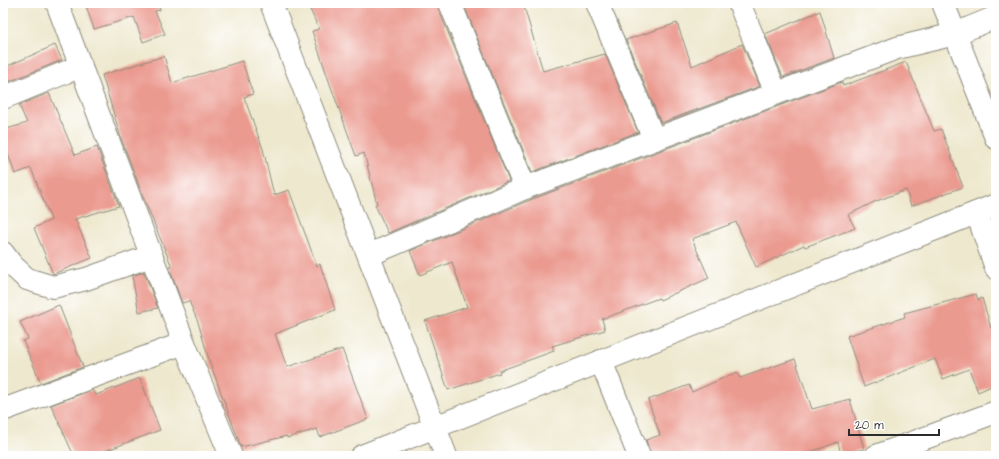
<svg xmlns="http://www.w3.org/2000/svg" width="999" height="459" font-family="'Architects Daughter',sans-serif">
<rect width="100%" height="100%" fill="#fff"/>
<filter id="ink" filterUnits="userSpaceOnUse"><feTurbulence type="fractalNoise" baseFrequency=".025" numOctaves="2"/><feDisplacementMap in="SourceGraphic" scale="8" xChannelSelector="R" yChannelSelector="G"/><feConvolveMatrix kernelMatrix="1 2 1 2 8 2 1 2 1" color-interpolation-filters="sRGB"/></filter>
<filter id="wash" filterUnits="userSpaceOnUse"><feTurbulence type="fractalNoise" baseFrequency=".012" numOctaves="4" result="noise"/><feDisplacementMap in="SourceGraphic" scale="16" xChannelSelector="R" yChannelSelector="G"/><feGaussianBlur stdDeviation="0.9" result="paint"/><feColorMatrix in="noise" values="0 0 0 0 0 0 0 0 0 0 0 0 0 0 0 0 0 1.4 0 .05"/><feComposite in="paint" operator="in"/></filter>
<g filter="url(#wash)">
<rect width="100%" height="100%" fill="#eee8ce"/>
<g id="blocks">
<g fill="#eb9a8f">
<path d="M 85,3 L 159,3 L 160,10 L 155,11 L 165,34 L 143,42 L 134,17 L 94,29 Z"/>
<path d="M 307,3 L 438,3 L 438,8 L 509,181 L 388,233 L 375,205 L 377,204 L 364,153 L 356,156 L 330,84 L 312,31 L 319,29 Z"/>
<path d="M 463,3 L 523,3 L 543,71 L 605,54 L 638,132 L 532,172 Z"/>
<path d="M 820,11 L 834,58 L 783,77 L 765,34 Z"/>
<path d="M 677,23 L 692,66 L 742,44 L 760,86 L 661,123 L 626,40 Z"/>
<path d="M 55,45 L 62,60 L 8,82 L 3,68 Z"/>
<path d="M 164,56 L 172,83 L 242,61 L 253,94 L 244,97 L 263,149 L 274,195 L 289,190 L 317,266 L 320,264 L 335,310 L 275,334 L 287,367 L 342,349 L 368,419 L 320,437 L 317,429 L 287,438 L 287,436 L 241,447 L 209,360 L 198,322 L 189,301 L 182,303 L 169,267 L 172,267 L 144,199 L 121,138 L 102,75 Z"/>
<path d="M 906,62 L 934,131 L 941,129 L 963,187 L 911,206 L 906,190 L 874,202 L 848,215 L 855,228 L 805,247 L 804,245 L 756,267 L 736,222 L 692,239 L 709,278 L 660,300 L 659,298 L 602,319 L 605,330 L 552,346 L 554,351 L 499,371 L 500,373 L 448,390 L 425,321 L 467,307 L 452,262 L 420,275 L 410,251 L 530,200 L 842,82 L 843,86 Z"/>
<path d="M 49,93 L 75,155 L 97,147 L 119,206 L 75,219 L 92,258 L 53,274 L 34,228 L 51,220 L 31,168 L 15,174 L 3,140 L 3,130 L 27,123 L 19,105 Z"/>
<path d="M 144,272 L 158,308 L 139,312 L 132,276 Z"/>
<path d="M 976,294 L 978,300 L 982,298 L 991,328 L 996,326 L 996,384 L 978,392 L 969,369 L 943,379 L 935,359 L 864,387 L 847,336 L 905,317 L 904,313 Z"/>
<path d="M 59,305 L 83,367 L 41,383 L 23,341 L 28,339 L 20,322 Z"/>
<path d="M 795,359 L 812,409 L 850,399 L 864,449 L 841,455 L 838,442 L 800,456 L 651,456 L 646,440 L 660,435 L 648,400 L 689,385 L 692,392 L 737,372 L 740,378 Z"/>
<path d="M 140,378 L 160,430 L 105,451 L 107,456 L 74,456 L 51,405 L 92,390 L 96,395 Z"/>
</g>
</g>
</g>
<g filter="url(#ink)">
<use href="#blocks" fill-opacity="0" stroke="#8c8a7c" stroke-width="1"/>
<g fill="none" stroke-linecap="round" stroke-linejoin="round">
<g stroke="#8c8a7c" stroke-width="24">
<g id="minor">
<path d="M 57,3 L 184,343 L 231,456"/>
<path d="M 271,3 L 446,456"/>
<path d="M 450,3 L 525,188"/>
<path d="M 597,3 L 654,139"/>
<path d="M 739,3 L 776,93"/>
<path d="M 943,3 L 996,138"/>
<path d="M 3,98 L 81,66"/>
<path d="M 977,213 L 996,268"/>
<path d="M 3,253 L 12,265 L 27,279 L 53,287 L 86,279 L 151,256"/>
<path d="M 369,255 L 525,188 L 897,48 L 955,34 L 996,17"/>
<path d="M 601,361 L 639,456"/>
<path d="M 3,410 L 184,343"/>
<path d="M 362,456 L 996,205"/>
<path d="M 876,456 L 996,412"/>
</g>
</g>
<use href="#minor" stroke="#fff" stroke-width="22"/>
</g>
</g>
<rect width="999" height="459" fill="none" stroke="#fff" stroke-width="16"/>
<path d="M849 429v6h90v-6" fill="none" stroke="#2b2b2b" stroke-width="2"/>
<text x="855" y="429" font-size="12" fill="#2b2b2b" stroke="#ffffff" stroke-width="3" paint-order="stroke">20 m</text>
</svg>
